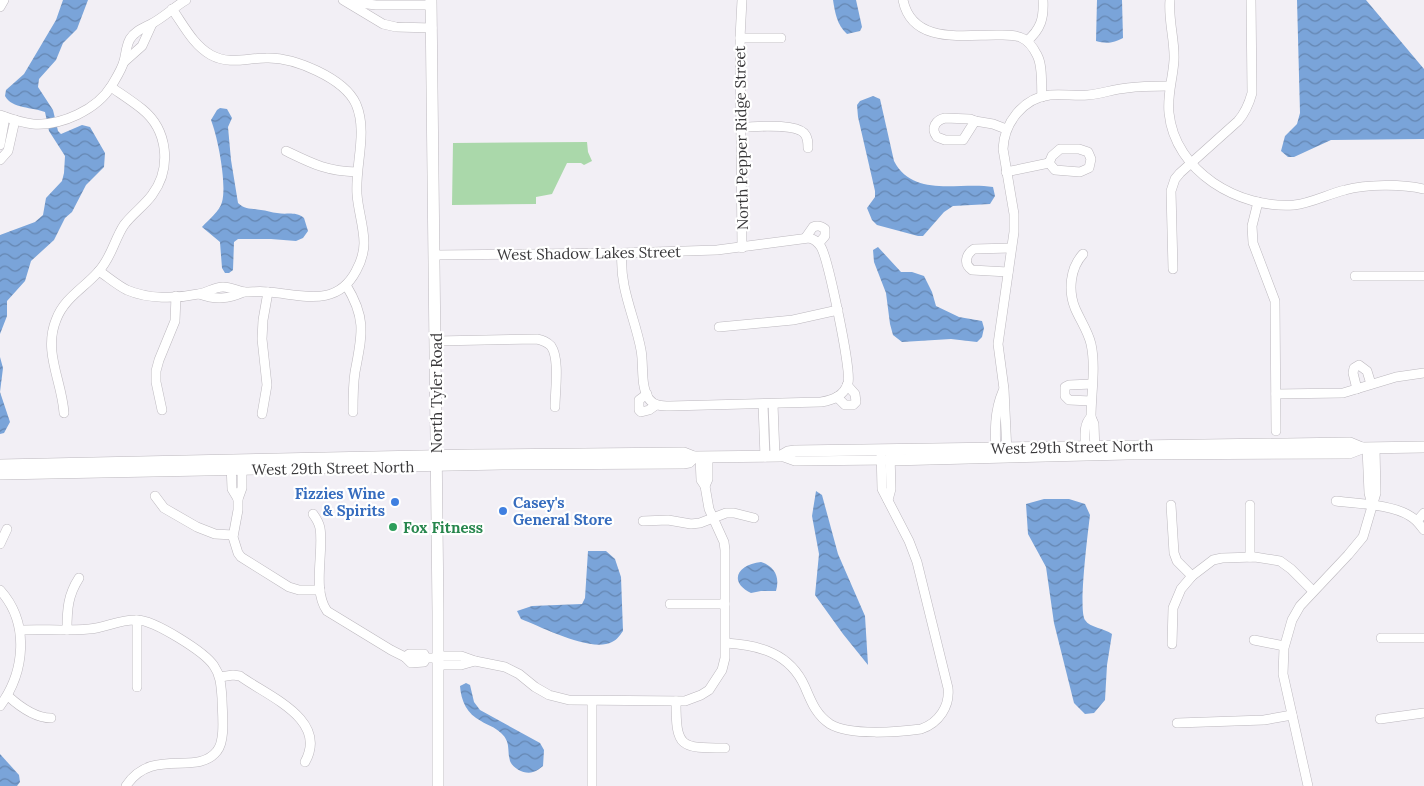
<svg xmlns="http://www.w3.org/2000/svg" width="1424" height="786" font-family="Lora,serif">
<defs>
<pattern id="water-waves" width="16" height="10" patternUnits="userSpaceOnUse" patternTransform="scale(1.25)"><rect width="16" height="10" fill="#7aa4d9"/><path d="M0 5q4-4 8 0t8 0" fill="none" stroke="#6586b1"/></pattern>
</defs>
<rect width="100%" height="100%" fill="#f2eff5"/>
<path fill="#aad8aa" d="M 587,142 L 588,152 L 592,161 L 584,165 L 581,163 L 567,163 L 552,194 L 536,197 L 536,204 L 452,205 L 453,143 Z"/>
<g fill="url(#water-waves)">
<path d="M 63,0 L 88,0 L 77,29 L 63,43 L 56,60 L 39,79 L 38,87 L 53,110 L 58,131 L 61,134 L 82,125 L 90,127 L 105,153 L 104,167 L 86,185 L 72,212 L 65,218 L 54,240 L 31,261 L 25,281 L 7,301 L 7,316 L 0,334 L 0,235 L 35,222 L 43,215 L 46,198 L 62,181 L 64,173 L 65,156 L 49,131 L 45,112 C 33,107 12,109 5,96 L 6,90 L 24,74 L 56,20 Z"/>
<path d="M 833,0 L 856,0 L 862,27 L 860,31 L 847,34 C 837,25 835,13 833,0 Z"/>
<path d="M 1097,0 L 1122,0 L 1123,38 C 1114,43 1106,44 1096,41 Z"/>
<path d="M 1297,0 L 1366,0 L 1424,69 L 1424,139 L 1331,140 L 1294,157 L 1288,157 L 1281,151 L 1285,136 L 1297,124 L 1300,113 Z"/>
<path d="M 873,96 L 880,99 L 894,161 C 914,199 960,181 993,187 L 995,196 L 990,204 L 953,206 L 944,212 L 923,236 L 918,236 L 877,225 L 872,220 L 867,208 L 875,197 L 875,191 L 858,117 L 857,105 L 860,101 Z"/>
<path d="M 220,108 L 227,109 L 232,118 L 228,127 L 231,160 L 238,203 C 245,210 252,208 261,210 C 266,210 272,213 277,213 C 287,215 295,211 304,218 L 308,231 L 303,238 L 296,241 L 271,239 L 238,239 L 234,242 L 233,270 L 229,273 L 225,273 L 222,268 L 220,242 L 202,227 C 208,220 220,211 222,202 C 227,184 218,138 211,120 L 217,110 Z"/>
<path d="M 878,247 L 901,272 L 912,272 L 924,276 L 932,292 L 936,306 L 959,317 L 982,321 L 984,328 L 982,337 L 977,342 L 951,339 L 902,342 L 893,335 L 890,324 L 886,293 L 874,262 L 873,250 Z"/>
<path d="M 0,357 L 3,368 L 0,392 L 10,422 L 4,433 L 0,434 Z"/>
<path d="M 816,491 L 822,495 L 838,554 L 865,616 L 868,665 L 843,634 L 815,595 L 819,554 L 812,516 Z"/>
<path d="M 1044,499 L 1069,499 L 1085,504 L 1090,515 C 1088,532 1078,610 1085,620 C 1090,628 1104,628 1112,634 L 1107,665 L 1105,700 L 1094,713 L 1085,714 L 1074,703 L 1054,623 L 1046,567 L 1028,534 L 1026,504 Z"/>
<path d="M 588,551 L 606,551 L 615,559 L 621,577 L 623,631 C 620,635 617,640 612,642 C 591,653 542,627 521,619 L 517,611 L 532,606 L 582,604 L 585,598 Z"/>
<path d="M 761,562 C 775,567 780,577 776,591 L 761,591 L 751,593 C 727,581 739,564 761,562 Z"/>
<path d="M 466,683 L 470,685 L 474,702 L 480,710 L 540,743 L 544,750 L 543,766 C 540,768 537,771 533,772 C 526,775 513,769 510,761 C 507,750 511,742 501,733 C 495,727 487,725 481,721 C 467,714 461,701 460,686 Z"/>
<path d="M 0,754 L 19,775 L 20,782 L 17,786 L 0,786 Z"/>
</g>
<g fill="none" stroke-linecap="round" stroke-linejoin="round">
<g stroke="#bcb8be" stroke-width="10">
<g id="minor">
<path d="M 343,0 L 383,24 L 396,27 L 432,28"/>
<path d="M 742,0 L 740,38 L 742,248"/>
<path d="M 903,0 C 912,44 962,35 996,35 C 1004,35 1015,34 1022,38 C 1029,41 1034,49 1037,55 C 1043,66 1041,84 1042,97"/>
<path d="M 1170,0 C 1168,20 1175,40 1174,60 C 1173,78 1167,95 1169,113 C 1175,172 1239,209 1294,205 C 1312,203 1328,194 1345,190 C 1367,184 1402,184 1424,189"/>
<path d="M 351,2 L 376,5 L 431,5"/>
<path d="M 0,7 L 4,0"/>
<path d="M 740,38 L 781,38"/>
<path d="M 1027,41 C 1041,29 1044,18 1043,0"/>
<path d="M 124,62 L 142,46 L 152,24"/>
<path d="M 0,115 C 11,119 22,123 33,124 C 61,126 97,110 112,85 C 116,78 122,69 124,61 C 126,54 126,46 130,39 C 135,31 143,28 151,24 C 163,18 174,7 186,0"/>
<path d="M 945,118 L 970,119 L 975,121 L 963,140 L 945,140 L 937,137 C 930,128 936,120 945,118 Z"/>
<path d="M 975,121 L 993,124 L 1006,129"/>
<path d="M 742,127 C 756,127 793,123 804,133 C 808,137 808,143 808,148"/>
<path d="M 0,145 L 5,117"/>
<path d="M 1060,149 L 1079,149 L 1088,152 L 1091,159 L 1089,168 L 1080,172 L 1055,170 L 1049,163 L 1052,156 Z"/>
<path d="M 286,151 C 313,164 326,171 357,172"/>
<path d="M 0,160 L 8,151 L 15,120"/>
<path d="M 1006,172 L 1049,163"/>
<path d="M 1258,202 L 1252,226 L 1253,243 L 1275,301 L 1276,431"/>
<path d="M 806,237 L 813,227 C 818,225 821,226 825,229 L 825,236 L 819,243"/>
<path d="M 1083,254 C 1070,268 1068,291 1075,308 C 1080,320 1088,331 1091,344 C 1096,367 1091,394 1091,417 L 1094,424 L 1095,453"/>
<path d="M 435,255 L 622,253 L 717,250 L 809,238 C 814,239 818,242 821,247 C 828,259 852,372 848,383 C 844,396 833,400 821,402 L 670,406 C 662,406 654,406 649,399 C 640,386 644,365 641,350 C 635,317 619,288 622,253"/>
<path d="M 1173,269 L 1171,191 L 1175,179 L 1180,173 L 1238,121 C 1245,113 1249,104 1252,93 L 1251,0"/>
<path d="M 99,271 C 108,277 117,285 127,290 C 148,299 175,299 198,294 C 207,293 214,287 223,287 C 231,287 238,291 245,292 C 253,292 260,291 268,292 C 300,294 336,309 356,271 C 361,262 364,253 364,243 C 364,227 358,210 357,194 C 355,165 368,132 356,104 C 344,78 294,57 266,58 C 247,58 229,65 211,55 C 193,45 183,24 172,9"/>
<path d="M 1008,272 L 972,270 C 963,264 966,254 974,249 L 1011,248"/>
<path d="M 1355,276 L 1424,276"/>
<path d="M 346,285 C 367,319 362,335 355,372 C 353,385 353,398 353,412"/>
<path d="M 199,294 C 216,300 228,299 244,292"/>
<path d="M 719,327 L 793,320 L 838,310"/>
<path d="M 436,341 L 537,339 C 542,340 547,342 551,346 C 560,359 555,391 555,407"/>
<path d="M 1357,389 L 1353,373 L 1354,368 L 1359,365 L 1367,371 L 1371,384"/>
<path d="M 647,394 L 639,400 L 639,410 L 641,412 L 649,410 L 656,405"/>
<path d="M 1276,394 L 1343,393 L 1396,377 L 1424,373"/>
<path d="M 837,397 L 845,405 L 853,405 L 856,402 L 855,394 L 847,385"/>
<path d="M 1091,401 L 1069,400 L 1065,396 L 1065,387 L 1069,385 L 1092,384"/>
<path d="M 763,404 L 765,457"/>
<path d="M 773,404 L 775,456"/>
<path d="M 162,410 L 156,382 L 156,371 L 159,360 L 175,321 L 176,296"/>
<path d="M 64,413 C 62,381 43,352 56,320 C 64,298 84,288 98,272 C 112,257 114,240 124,225 C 132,214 144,206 152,195 C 172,168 168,130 142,109 C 132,101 121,94 111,87"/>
<path d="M 262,414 L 267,385 L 262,339 L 263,320 L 268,292"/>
<path d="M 1367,448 L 1369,493 L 1372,505"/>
<path d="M 1085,452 C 1086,440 1082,426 1091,417"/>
<path d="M 1007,453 L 1004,389 L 998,344 L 1014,232 L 1014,214 L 1003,149 C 1004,123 1023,98 1050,95 C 1063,94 1076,96 1088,95 C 1101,94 1114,89 1127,88 C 1141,86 1155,86 1169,86"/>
<path d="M 996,454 C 995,432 994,412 1003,391"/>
<path d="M 781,456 L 795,461 L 888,460"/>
<path d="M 231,463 L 232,489 L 238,499"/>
<path d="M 242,464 L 242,488 L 238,499 L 238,510 L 233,537 L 238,553 L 241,557 L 289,587 L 299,590 L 320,590"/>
<path d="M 705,486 L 708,479 L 708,457"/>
<path d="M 155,496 L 164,508 L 197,527 L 215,534 L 233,535"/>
<path d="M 888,500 L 891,489 L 890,454"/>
<path d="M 1336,501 C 1358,504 1391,504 1410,516 C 1416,519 1420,525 1424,530"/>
<path d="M 1171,505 L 1174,553 L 1177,561 L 1192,576"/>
<path d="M 1250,505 L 1250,557"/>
<path d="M 313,514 C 316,518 319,523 320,528 C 324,552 312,590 327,611 L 391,650 L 405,657"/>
<path d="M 643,521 L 668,520 L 691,524 L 700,523 L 726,513 L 734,513 L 754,518"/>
<path d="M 1417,521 L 1424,513"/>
<path d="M 0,544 L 7,529"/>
<path d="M 0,590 C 30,623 25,672 0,706"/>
<path d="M 670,604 L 725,604"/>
<path d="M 137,620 L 137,687"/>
<path d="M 20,630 C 43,629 66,631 89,629 C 105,628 120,619 137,620 C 154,620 205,652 214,666 C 221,676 221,687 222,698 C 222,712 226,740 217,751 C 197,777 152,746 126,786"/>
<path d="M 67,630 C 67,609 68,595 79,578"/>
<path d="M 1381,638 L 1424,638"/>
<path d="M 1254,640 L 1284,646"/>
<path d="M 726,643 C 759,645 790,653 805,687 C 811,701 816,715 830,724 C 850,736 898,732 921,729 C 939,723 950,706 948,688 L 917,562 L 909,541 L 882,489 L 881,450"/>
<path d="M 1172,644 L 1173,608 L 1181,589 L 1192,576 L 1213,560 L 1222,558 L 1255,557 L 1280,561 L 1291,569 L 1313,591"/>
<path d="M 438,656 L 461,656 L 475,661 L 505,667 L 519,674 L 535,687 L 549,695 L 569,700 L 685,701 L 701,695 L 709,690 L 722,670 L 725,658 L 725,550 L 724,542 L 709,509 L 705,486 L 701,480 L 700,457"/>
<path d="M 426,658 L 424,662 L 411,663 L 405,657 L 409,654 L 424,654 L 426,658 L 438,658"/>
<path d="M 438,665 L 461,665 L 475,661"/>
<path d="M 220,677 L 233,675 L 240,676 C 267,696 329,719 305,762"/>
<path d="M 8,696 C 19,706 36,718 51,718"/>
<path d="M 592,701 L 592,786"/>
<path d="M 676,701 C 676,748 680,748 725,748"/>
<path d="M 1380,719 L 1424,713"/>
<path d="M 1177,723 L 1264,720 L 1292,715"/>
<path d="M 1308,786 L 1283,674 L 1284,648 L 1292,620 L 1300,606 L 1348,555 L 1363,537 L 1376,493 L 1375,448"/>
</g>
</g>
<g stroke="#bcb8be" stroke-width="12">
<g id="major">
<path d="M 431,0 L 438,612 L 438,786"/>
<path d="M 891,460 L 1127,454 L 1349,453 L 1362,448 L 1424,447"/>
<path d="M 0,465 L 470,455 L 684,453 L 694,457 L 781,456 L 788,452 L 795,451 L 1350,443 L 1362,448"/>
<path d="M 0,474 L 502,464 L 683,463 L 689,462 L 694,457"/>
</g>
</g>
<use href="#minor" stroke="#fff" stroke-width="9"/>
<use href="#major" stroke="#fff" stroke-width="11"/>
</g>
<g fill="#3f7fe0" stroke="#fff" stroke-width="2">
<circle cx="395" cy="502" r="5"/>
<circle cx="503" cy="511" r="5"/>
</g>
<circle fill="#2e9e5b" stroke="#fff" stroke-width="2" cx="393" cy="527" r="5"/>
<g text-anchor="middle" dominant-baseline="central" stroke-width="4.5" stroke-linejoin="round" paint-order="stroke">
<g font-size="15" fill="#383739" stroke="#fff">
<text transform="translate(741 138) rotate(-91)">North Pepper Ridge Street</text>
<text transform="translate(589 253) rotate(-1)">West Shadow Lakes Street</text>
<text transform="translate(436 393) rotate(-90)">North Tyler Road</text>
<text transform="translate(1072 447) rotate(-1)">West 29th Street North</text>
<text transform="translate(333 468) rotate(-1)">West 29th Street North</text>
</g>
<g font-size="15" font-weight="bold" fill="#366cbe" stroke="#fff" text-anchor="end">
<text x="385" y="493">Fizzies Wine<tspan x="385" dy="17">&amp; Spirits</tspan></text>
<text x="513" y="502" text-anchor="start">Casey's<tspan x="513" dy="17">General Store</tspan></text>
</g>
<g font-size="15" font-weight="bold" fill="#27864d" stroke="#fff" text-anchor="start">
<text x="403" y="527">Fox Fitness</text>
</g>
</g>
</svg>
